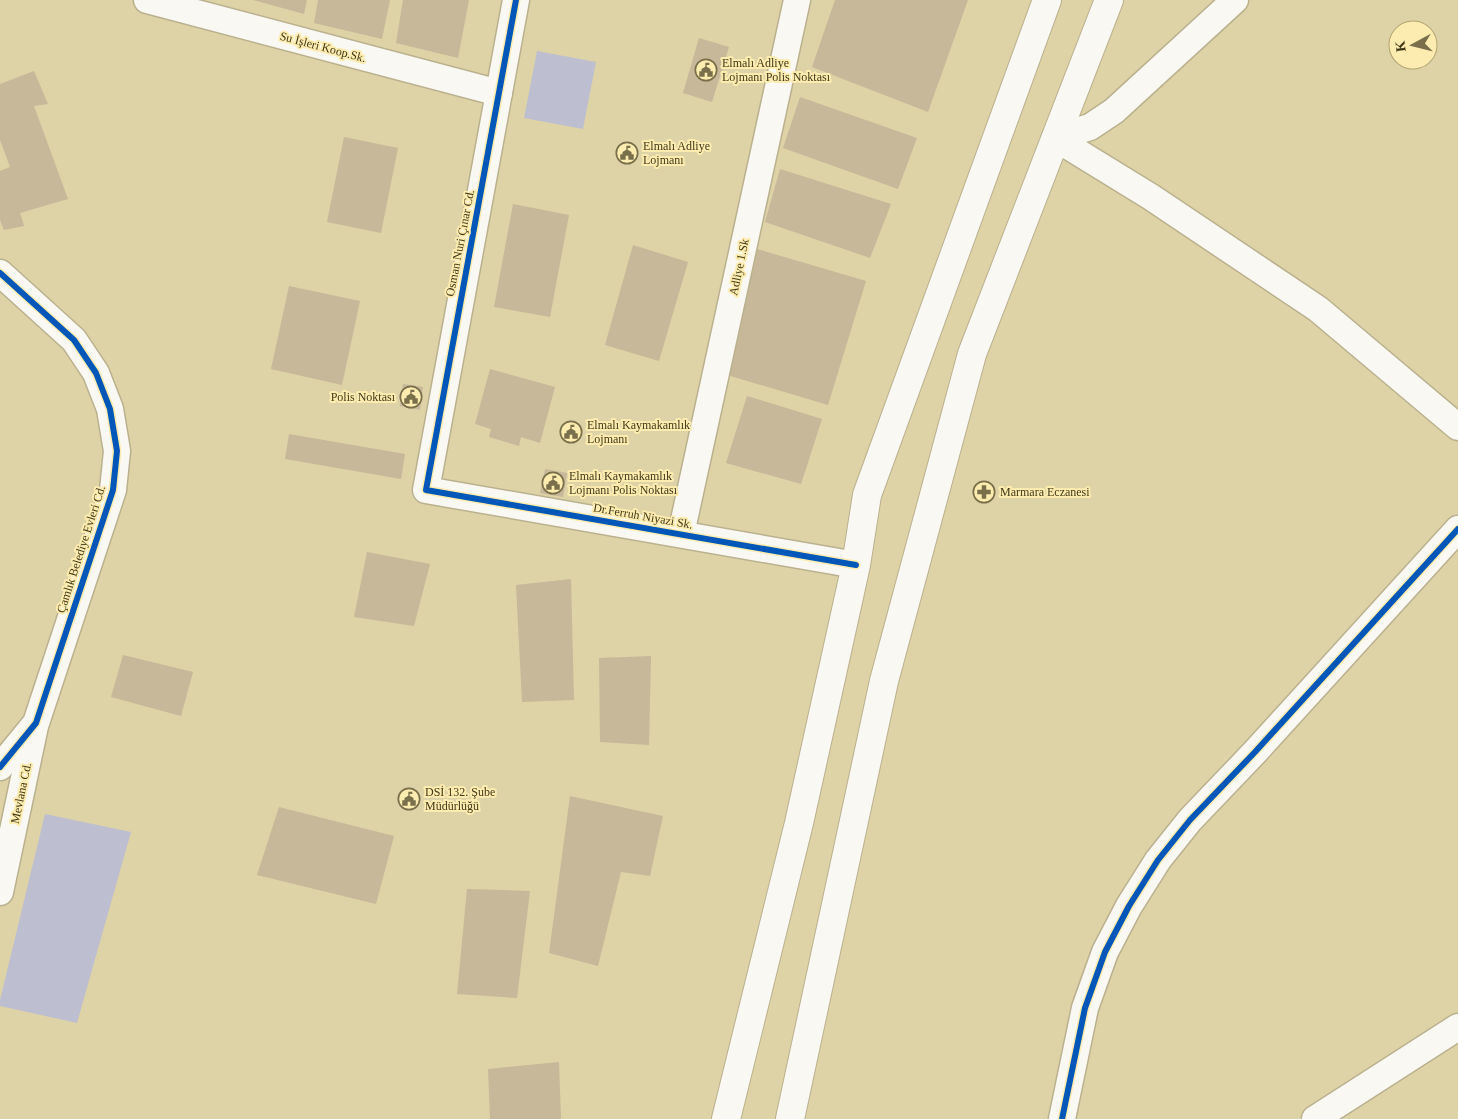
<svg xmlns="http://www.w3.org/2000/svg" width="1458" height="1119" font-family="Georgia,serif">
<rect width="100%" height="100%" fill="#ded2a7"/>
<g fill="#bdbfd0">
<path d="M 537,51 L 596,62 L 583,129 L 524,118 Z"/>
<path d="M 45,814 L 131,832 L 77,1023 L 0,1006 L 0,1000 Z"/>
</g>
<g fill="#c6b898">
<path d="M 253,0 L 307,0 L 304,14 Z"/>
<path d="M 318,0 L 390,0 L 382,39 L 314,23 Z"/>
<path d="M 403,0 L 469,0 L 458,58 L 396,43 Z"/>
<path d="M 835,0 L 968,0 L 928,112 L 812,67 Z"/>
<path d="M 699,38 L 729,47 L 712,102 L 683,93 Z"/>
<path d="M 34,71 L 48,104 L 34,106 L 68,199 L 20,213 L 24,226 L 4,230 L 0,220 L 0,171 L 10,167 L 0,140 L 0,84 Z"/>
<path d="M 800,97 L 917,138 L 898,189 L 783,148 Z"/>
<path d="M 344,137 L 398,148 L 381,233 L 327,222 Z"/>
<path d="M 780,169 L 891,204 L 870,258 L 765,222 Z"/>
<path d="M 513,204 L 569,215 L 550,317 L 494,307 Z"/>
<path d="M 633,245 L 688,262 L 659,361 L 605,345 Z"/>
<path d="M 757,249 L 866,281 L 828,405 L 724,374 Z"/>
<path d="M 289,286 L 360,301 L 342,385 L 271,369 Z"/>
<path d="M 490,369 L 555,387 L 540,443 L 521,437 L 519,446 L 489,437 L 491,429 L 475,424 Z"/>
<path d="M 403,384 L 423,387 L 420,410 L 400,406 Z"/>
<path d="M 747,396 L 822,419 L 801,484 L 726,463 Z"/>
<path d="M 289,434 L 405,454 L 401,479 L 285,459 Z"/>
<path d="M 545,469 L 567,473 L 563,497 L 540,493 Z"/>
<path d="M 367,552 L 430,564 L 414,626 L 354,617 Z"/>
<path d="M 571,579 L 574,700 L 522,702 L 516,585 Z"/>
<path d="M 123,655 L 193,672 L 181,716 L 111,697 Z"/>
<path d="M 651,656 L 649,745 L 600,742 L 599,658 Z"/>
<path d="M 570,796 L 663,816 L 650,876 L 621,872 L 598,966 L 549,953 Z"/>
<path d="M 279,807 L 394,836 L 376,904 L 257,875 Z"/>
<path d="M 467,889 L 530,891 L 517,998 L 457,994 Z"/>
<path d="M 559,1062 L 561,1119 L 490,1119 L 488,1069 Z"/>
</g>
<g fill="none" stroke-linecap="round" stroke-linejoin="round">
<g stroke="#bab18f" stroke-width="29">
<g id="street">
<path d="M 147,0 L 499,93"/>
<path d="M 516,0 L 426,490 L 856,565"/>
<path d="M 1055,138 L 1151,197 L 1318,309 L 1458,427"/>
<path d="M 1055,138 L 1090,127 L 1114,111 L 1235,0"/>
<path d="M 0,273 L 74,340 L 96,373 L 110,409 L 117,451 L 113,490 L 36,723 L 0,767"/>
<path d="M 681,534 L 797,0"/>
<path d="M 0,892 L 35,726"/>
<path d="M 1062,1119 L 1085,1008 L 1105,952 L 1129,906 L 1158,860 L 1190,820 L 1255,752 L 1458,529"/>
<path d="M 1315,1119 L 1458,1027"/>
</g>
</g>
<g stroke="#bab18f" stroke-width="30">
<g id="secondary">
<path d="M 726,1119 L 799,823 L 856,565 L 867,495 L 1047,0"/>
<path d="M 790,1119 L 884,681 L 972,354 L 1109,0"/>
</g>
</g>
<use href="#street" stroke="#faf8f2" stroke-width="26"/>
<use href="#secondary" stroke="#faf8f2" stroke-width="28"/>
<g stroke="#fdecaf" stroke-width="9">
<g id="cycleway">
<path d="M 516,0 L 426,490 L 856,565"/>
<path d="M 0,273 L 74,340 L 96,373 L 110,409 L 117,451 L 113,490 L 36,723 L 0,767"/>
<path d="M 1062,1119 L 1085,1008 L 1105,952 L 1129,906 L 1158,860 L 1190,820 L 1255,752 L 1458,529"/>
</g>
</g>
<use href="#cycleway" stroke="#0057b8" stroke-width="6"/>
</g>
<defs>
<g id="civic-ring" transform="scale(1.125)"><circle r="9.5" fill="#fdecaf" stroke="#796f4b" stroke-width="1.5"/><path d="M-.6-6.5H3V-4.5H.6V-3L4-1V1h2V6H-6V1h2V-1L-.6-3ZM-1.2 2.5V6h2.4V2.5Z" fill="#796f4b"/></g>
<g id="pharmacy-ring" transform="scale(1.125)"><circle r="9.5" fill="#fdecaf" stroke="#796f4b" stroke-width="1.5"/><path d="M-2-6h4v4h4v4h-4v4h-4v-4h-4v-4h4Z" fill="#796f4b"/></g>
</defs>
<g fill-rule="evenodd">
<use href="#civic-ring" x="706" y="70"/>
<use href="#civic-ring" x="627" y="153"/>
<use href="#civic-ring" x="411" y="397"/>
<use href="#civic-ring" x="571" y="432"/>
<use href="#civic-ring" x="553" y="483"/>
<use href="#pharmacy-ring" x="984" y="492"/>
<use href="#civic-ring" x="409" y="799"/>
</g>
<g text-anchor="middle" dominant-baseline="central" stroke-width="4" stroke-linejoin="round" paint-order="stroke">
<g font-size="12" fill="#423919" stroke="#fdecaf">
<text transform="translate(323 47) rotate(15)">Su İşleri Koop.Sk.</text>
<text transform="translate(460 243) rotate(-79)">Osman Nuri Çınar Cd.</text>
<text transform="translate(739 267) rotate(-78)">Adliye 1.Sk</text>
<text transform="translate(643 516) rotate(10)">Dr.Ferruh Niyazi Sk.</text>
<text transform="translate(81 549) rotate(-72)">Çamlık Belediye Evleri Cd.</text>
<text transform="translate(21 793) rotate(-78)">Mevlana Cd.</text>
</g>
<g font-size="12" fill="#423919" stroke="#fdecaf" text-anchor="start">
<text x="722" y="63">Elmalı Adliye<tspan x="722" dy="14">Lojmanı Polis Noktası</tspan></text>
<text x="643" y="146">Elmalı Adliye<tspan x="643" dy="14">Lojmanı</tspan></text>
<text x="395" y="397" text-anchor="end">Polis Noktası</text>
<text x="587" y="425">Elmalı Kaymakamlık<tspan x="587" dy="14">Lojmanı</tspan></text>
<text x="569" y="476">Elmalı Kaymakamlık<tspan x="569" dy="14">Lojmanı Polis Noktası</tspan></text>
<text x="1000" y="492">Marmara Eczanesi</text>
<text x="425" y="792">DSİ 132. Şube<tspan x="425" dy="14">Müdürlüğü</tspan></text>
</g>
</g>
<g transform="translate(1413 45) rotate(263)"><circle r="24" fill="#fdecaf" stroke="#b2a473"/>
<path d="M0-4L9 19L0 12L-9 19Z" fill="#796f4b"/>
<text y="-8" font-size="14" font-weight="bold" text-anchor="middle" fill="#423919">K</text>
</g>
</svg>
